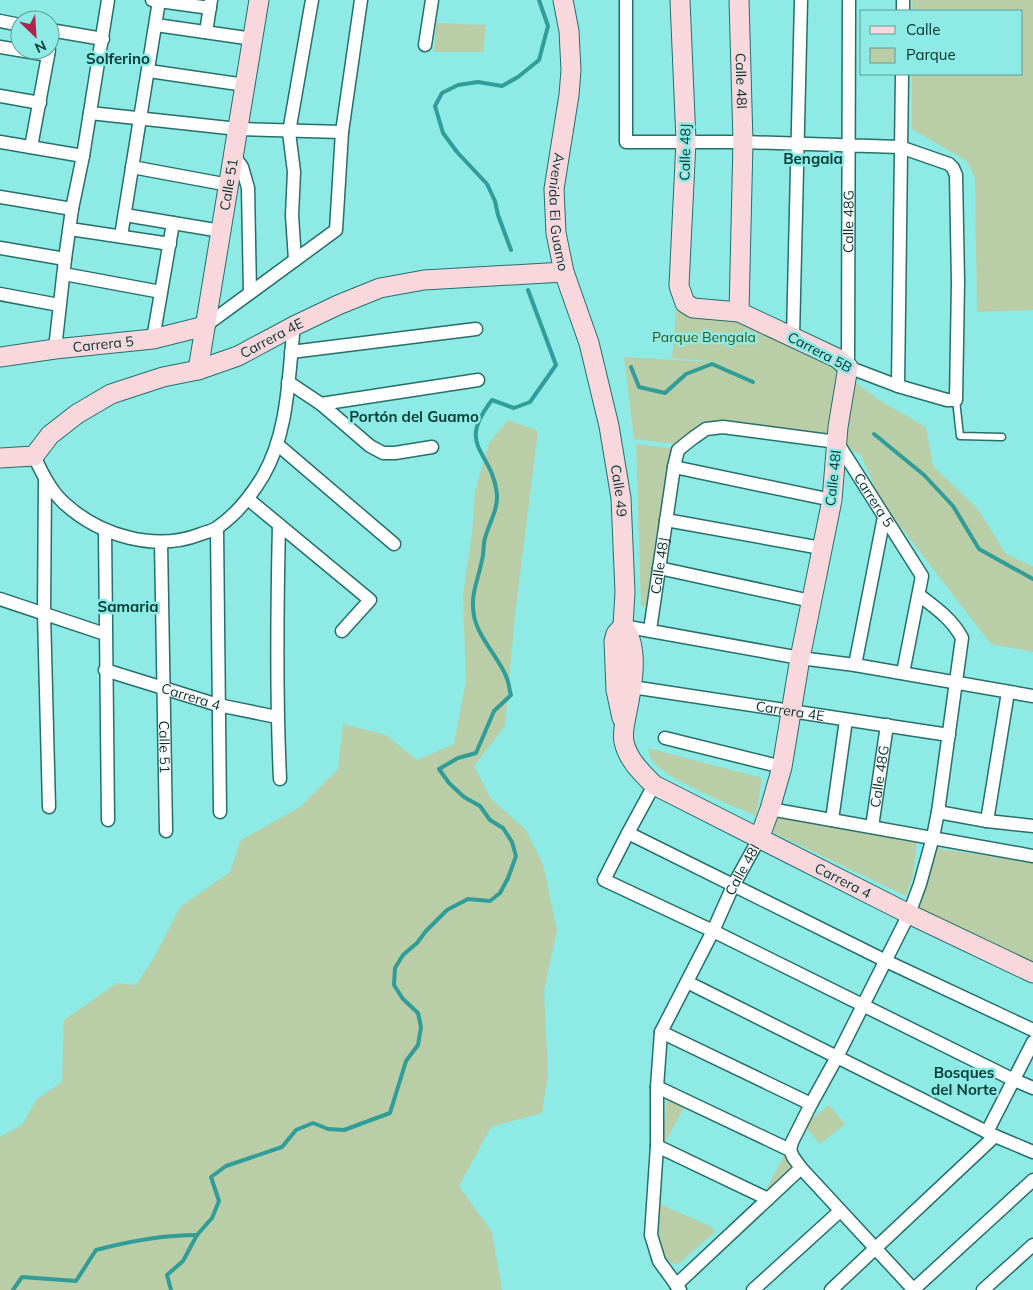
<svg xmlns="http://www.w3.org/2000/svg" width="1033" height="1290" font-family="Mulish,sans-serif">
<rect width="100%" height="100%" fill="#8deae4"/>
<g fill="#b9cea6">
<path d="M 912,0 L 1033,0 L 1033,310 L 977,312 L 975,178 L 967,161 L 912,129 L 912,74 L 1022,74 L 1022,11 L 913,11 Z"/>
<path d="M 436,23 L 486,25 L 483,52 L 434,52 Z"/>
<path d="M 676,311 L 738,316 L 731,356 L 738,316 L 839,370 L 879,400 L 926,427 L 933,466 L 977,508 L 1006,554 L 1033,567 L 1033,652 L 991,644 L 880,500 L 861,455 L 822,434 L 723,421 L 705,423 L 690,433 L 675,444 L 634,439 L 624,357 L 730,363 L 672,358 Z"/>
<path d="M 508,420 L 538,431 L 515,615 L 505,726 L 474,766 L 491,799 L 525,829 L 543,864 L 557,930 L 544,991 L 548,1074 L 542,1113 L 491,1127 L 459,1186 L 492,1232 L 502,1290 L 0,1290 L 0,1137 L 22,1125 L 37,1099 L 62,1082 L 64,1020 L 117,983 L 136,985 L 155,956 L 180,907 L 230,872 L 241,840 L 300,807 L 338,769 L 343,724 L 386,735 L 417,760 L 454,744 L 466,681 L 463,595 L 472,534 L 475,492 L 489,443 Z"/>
<path d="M 636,444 L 674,449 L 648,606 L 641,606 Z"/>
<path d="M 648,748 L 762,778 L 756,816 C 733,805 658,778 650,756 C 649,753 649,751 648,748 Z"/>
<path d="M 775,813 L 917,839 L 913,875 L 906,896 L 772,832 Z"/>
<path d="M 936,848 L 1033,863 L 1033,962 L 918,911 Z"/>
<path d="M 667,1098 L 685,1106 L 665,1142 L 662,1141 Z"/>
<path d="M 829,1105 L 845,1124 L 820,1144 L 804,1125 Z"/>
<path d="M 784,1156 L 795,1165 L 771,1190 L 767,1188 Z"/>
<path d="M 660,1204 L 712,1227 L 715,1232 L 677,1265 C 653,1257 660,1224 660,1204 Z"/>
</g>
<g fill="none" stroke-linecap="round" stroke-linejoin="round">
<g stroke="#309d98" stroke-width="4">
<path d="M 511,250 L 498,215 L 495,201 L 487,184 L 457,152 L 443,133 L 435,106 L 442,93 L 458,85 L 478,82 L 502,86 L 518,77 L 539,60 L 548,26 L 539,0"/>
<path d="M 631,367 L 639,387 L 665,393 L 686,374 L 712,364 L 753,382"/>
<path d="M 874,434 L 924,475 L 953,506 L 979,549 L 1033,579"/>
<path d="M 13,1290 L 22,1277 L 76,1281 L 96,1250 C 130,1241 162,1235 197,1235"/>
<path d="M 171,1290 L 167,1275 L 183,1261 L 197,1235 L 212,1218 L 219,1201 L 211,1177 L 226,1166 L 282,1147 L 296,1130 L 313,1123 L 328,1129 L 344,1130 L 390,1113 L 406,1061 L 418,1045 L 421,1027 L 418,1013 L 403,999 L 394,985 L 395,968 L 403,955 L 417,943 L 426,931 L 447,910 L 468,899 L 490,901 L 500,893 L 508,878 L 516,856 L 512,842 L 503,828 L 490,820 L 480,806 L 464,797 L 449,783 L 439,769 L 458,758 L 476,753 L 494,711 L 511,695 C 509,689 509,682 506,676 C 498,657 478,637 474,616 C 470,594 478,581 482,560 C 484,553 483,545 485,538 C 489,523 498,510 497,494 C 492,449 455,448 492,400 L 514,408 L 530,402 L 556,365 L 528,290"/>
</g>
<g stroke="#266f6b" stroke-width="9">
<path id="lane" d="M 956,400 L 960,436 L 1002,437"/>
</g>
<g stroke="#266f6b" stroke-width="15">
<g id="street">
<path d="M 152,0 L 210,8"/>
<path id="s1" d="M 626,0 L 626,142 L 743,142 L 900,147 L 949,164 L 953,168 L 956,175 L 958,282 L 956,400 L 947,400 L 898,386 L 848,367 L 849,0"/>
<path d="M 903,11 L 903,0"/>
<path d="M 0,21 L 20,25"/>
<path d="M 156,25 L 253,39"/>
<path d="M 50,30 L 103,39"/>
<path d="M 206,32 L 211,0"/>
<path d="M 425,45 L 432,0"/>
<path d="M 0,47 L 48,55"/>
<path d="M 149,71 L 245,85"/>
<path d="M 0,96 L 40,103"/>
<path d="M 90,113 L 238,129 L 342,132"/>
<path d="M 0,142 L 83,156"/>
<path d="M 31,147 L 49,50"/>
<path d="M 234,156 L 242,167 L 248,188 L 250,293"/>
<path d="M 132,167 L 229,185"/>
<path d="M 0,197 L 72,209"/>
<path d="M 125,215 L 221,231"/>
<path d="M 70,229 L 170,244"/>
<path d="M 121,236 L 159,1"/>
<path d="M 0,248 L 65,259"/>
<path d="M 295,260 L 292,215 L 294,172 L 289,132 L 312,0"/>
<path d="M 64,274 L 161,292"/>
<path d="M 0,294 L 59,305"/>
<path d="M 205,326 L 336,230 L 342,132 L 361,0"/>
<path d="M 793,337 L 801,0"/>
<path d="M 153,339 L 173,223"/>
<path d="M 55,349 L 65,259 L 72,209 L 83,156 L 108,0"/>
<path d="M 291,352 L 476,329"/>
<path d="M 288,382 L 321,404 L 370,446 L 383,453 L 395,453 L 432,447"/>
<path d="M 898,386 L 902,74"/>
<path d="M 321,404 L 478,380"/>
<path d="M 278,445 L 394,544"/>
<path d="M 34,456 C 42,473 50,490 64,503 C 100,536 155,552 201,534 C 206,532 213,531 218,527 C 237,514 251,496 263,476 C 289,431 288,377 294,326"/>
<path d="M 674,467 L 832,500"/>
<path d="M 45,481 L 44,614 L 49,807"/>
<path d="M 248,499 L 370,600 L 342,631"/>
<path d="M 666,520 L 821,548"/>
<path d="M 279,525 C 277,609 276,694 280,779"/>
<path d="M 217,528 L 220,812"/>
<path d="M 105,531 L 108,820"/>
<path id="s2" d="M 161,542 L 166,831"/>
<path d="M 659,568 L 811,601"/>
<path d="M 0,599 L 105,634"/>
<path d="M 623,626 L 800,658 L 855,665 L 1033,696"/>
<path id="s3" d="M 650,630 L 674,467 L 678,450 L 693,438 L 706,429 L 723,427 L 837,442 L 922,576 L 903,673"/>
<path d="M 855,665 L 884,517"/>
<path id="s4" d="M 105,670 L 218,705 L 277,717"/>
<path id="s5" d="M 632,687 L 949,735"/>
<path d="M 665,738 L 782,767"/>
<path d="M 654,785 L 628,833 L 604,880 L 713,931 L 1014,1080 L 1033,1088"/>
<path d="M 770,809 L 1033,856"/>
<path d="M 938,812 L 987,821 L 1033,826"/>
<path d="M 832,820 L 846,720"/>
<path d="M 987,821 L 1008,692"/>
<path id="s6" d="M 872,827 L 887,725"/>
<path d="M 628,833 L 886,961 L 1033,1030"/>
<path d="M 687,982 L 995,1136 L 1033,1152"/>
<path d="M 661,1032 L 811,1104"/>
<path d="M 657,1087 L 790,1150 L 793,1157 L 801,1168 L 914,1290"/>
<path d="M 987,1132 L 1033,1042"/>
<path d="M 657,1146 L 768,1199"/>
<path d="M 790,1150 L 792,1142 L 811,1104 L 837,1057 L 909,914 L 920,884 L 933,837 L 938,812 L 962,638 C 952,619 936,608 919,595"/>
<path d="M 676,1285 L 801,1168"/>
<path id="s7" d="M 680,1290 L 659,1261 L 651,1235 L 657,1146 L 657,1087 L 661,1032 L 713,931 L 733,886 L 759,839"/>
<path d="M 753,1290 L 840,1211"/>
<path d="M 831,1290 L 995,1136"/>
<path d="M 913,1290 L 1033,1180"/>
<path d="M 983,1290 L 1033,1245"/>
</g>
</g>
<g stroke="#266f6b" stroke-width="21">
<g id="secondary">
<path id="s8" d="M 563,0 L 569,31 L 571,70 L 569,95 L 554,189 L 556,233 L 564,272 L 589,343 L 609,426 L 621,498 L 625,592 L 623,626"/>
<path d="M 680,0 L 686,141 L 679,286 L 685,303 L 693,308 L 739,312 L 837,358 L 848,367 L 838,427 L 832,500 L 800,658 L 782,767 L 770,809 L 759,839"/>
<path id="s9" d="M 739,0 L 743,142 L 739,312"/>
<path id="s10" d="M 0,357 L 55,349 L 153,339 L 205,326"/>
<path id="s11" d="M 198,370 L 259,0"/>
<path id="s12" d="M 0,458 L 34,456 L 50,435 L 77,414 L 111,394 L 163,377 L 198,370 L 238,356 L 294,326 L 338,305 L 380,288 L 424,280 L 564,272"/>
<path id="s13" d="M 623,626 C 640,647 632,687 627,712 C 625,722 622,732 624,742 C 628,760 642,773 654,785 L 909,914 L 1033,973"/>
<path d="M 622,718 L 616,690 L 614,641 L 616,634 L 623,626"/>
</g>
</g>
<use href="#lane" stroke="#fff" stroke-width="6"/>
<use href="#street" stroke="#fff" stroke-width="12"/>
<use href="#secondary" stroke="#f8d8dd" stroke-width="19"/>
</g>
<g text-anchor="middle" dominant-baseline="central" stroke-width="5" stroke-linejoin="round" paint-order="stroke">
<g font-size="14" fill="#083230" stroke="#8deae4">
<text stroke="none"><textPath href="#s9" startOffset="81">Calle 48I</textPath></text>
<text transform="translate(685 152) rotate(-89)">Calle 48J</text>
<text stroke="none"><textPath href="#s11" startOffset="188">Calle 51</textPath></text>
<text stroke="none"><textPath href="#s8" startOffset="214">Avenida El Guamo</textPath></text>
<text stroke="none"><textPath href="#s1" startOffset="965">Calle 48G</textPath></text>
<text stroke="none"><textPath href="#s12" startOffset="305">Carrera 4E</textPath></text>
<text stroke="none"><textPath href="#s10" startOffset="104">Carrera 5</textPath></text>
<text transform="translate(820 352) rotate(28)">Carrera 5B</text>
<text transform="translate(833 478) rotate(-84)">Calle 48I</text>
<text stroke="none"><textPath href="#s8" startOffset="501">Calle 49</textPath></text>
<text stroke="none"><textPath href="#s3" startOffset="418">Carrera 5</textPath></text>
<text stroke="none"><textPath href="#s3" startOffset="65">Calle 48J</textPath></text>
<text stroke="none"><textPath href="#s4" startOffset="90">Carrera 4</textPath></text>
<text stroke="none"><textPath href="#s5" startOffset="160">Carrera 4E</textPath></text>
<text stroke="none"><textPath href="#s2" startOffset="205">Calle 51</textPath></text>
<text stroke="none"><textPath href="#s6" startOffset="51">Calle 48G</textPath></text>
<text stroke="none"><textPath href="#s7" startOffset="448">Calle 48I</textPath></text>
<text stroke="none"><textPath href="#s13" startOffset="384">Carrera 4</textPath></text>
</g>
<g font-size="14" fill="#39550f" stroke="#8deae4">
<text x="704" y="337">Parque Bengala</text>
</g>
<g font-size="15" font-weight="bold" fill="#033b39" stroke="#8deae4">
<text x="118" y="58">Solferino</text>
<text x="813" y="158">Bengala</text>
<text x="414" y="416">Portón del Guamo</text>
<text x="128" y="606">Samaria</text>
<text x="964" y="1072">Bosques<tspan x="964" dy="17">del Norte</tspan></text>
</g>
</g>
<rect x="860" y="10" width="162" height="65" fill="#8deae4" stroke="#58a09c"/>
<rect x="870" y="26" width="25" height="8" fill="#f8d8dd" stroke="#58a09c"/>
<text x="906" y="35" font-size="15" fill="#083230">Calle</text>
<rect x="870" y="48" width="25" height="15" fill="#b9cea6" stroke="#58a09c"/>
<text x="906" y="60" font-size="15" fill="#083230">Parque</text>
<g transform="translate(35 35) rotate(155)"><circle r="24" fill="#8deae4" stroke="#58a09c"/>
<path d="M0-4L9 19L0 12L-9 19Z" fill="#b3224d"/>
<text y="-8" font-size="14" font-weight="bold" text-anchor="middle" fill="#083230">N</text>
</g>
</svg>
